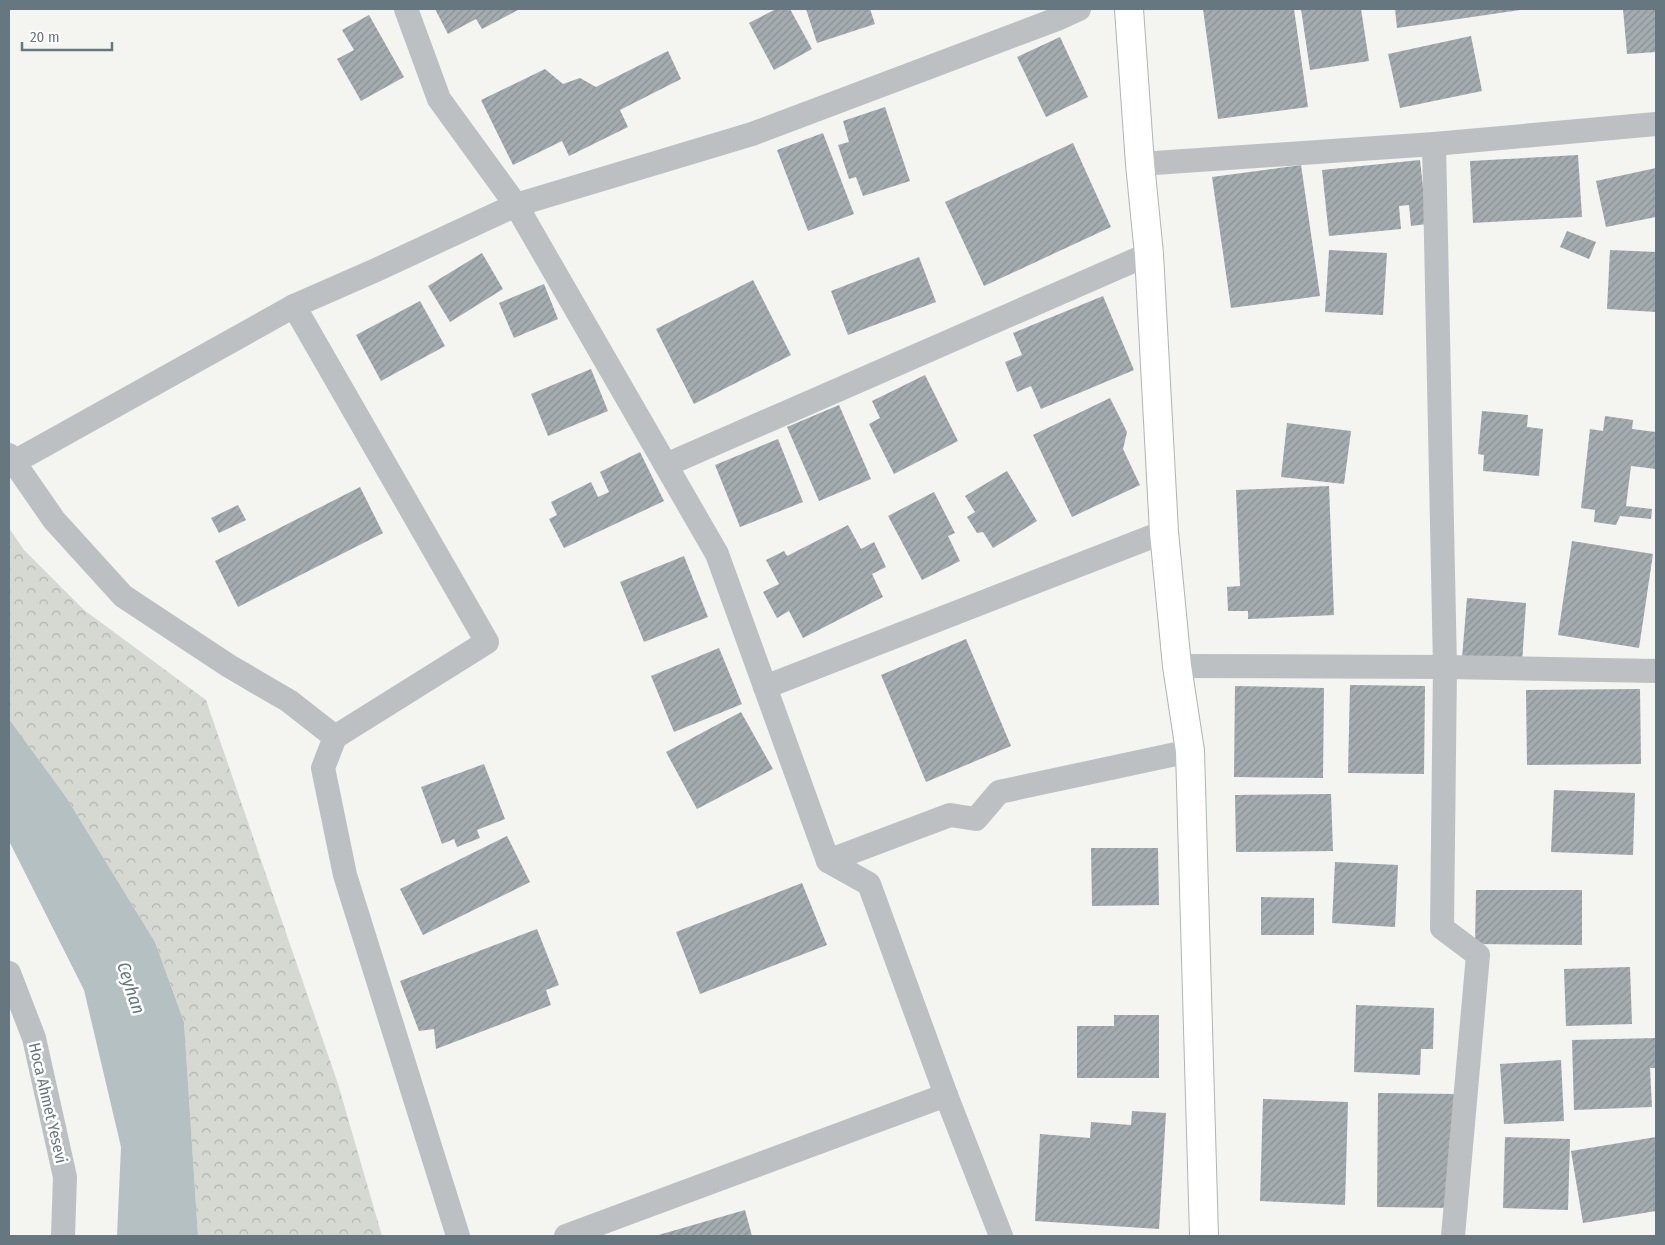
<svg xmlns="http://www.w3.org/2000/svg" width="1665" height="1245" font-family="'Fira Sans Condensed',sans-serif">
<defs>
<pattern id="forest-crowns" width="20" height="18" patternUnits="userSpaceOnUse" patternTransform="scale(1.25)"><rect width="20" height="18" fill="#d5d9d1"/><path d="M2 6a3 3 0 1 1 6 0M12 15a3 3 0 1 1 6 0" fill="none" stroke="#b1b5af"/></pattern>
<pattern id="building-hatch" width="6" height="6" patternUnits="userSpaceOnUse" patternTransform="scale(1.25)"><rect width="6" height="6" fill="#a4acb0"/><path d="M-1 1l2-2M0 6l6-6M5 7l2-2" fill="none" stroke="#899194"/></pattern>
</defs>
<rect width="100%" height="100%" fill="#f4f4f1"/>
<path fill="url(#forest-crowns)" d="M 9,528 L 24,550 L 84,610 L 206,700 L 338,1084 L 382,1236 L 198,1236 L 184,1022 L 155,942 L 66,797 L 9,719 Z"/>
<path fill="#b4c0c2" d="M 9,719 L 66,797 L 155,942 L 184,1022 L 198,1236 L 117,1236 L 121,1147 L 84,990 L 9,841 Z"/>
<g fill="url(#building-hatch)">
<path d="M 435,9 L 520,9 L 482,29 L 476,19 L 448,34 Z"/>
<path d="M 776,9 L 790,9 L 812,49 L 774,70 L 749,23 Z"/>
<path d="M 806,9 L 870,9 L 875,24 L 817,43 Z"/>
<path d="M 1203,9 L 1294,9 L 1308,107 L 1218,119 Z"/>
<path d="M 1301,9 L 1361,9 L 1369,61 L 1310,70 Z"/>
<path d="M 1395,9 L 1520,9 L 1520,10 L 1397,28 Z"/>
<path d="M 1623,9 L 1656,9 L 1656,52 L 1627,54 Z"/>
<path d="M 369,15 L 404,77 L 361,101 L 337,59 L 354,50 L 342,30 Z"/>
<path d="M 1471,36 L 1482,91 L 1400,108 L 1388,54 Z"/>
<path d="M 1060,37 L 1088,97 L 1046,117 L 1017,57 Z"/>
<path d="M 668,51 L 681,79 L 620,110 L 628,127 L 569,156 L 562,141 L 513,165 L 481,100 L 545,69 L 563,84 L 580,78 L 596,87 Z"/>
<path d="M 885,107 L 910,181 L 863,196 L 856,177 L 849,179 L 838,145 L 849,142 L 843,121 Z"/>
<path d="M 823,133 L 854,214 L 808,231 L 777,150 Z"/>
<path d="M 1073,143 L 1111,227 L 984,286 L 945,202 Z"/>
<path d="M 1578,155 L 1582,217 L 1473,223 L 1470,161 Z"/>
<path d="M 1420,160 L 1427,224 L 1411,226 L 1409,205 L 1399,206 L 1401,229 L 1329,236 L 1322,170 Z"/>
<path d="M 1301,165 L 1320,296 L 1231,308 L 1212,177 Z"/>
<path d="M 1656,168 L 1656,217 L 1606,227 L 1596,181 Z"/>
<path d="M 1567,231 L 1596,242 L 1589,259 L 1560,247 Z"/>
<path d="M 1329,250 L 1387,253 L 1383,315 L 1325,312 Z"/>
<path d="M 1610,250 L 1656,252 L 1656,312 L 1607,309 Z"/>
<path d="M 482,253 L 503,289 L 450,322 L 428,286 Z"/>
<path d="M 919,257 L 936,302 L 848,335 L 831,291 Z"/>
<path d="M 753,280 L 791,355 L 694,404 L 656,329 Z"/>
<path d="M 544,284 L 558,319 L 514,338 L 499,303 Z"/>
<path d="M 1103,296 L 1134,370 L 1041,409 L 1031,386 L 1017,392 L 1005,362 L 1022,355 L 1013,333 Z"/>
<path d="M 420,301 L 445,346 L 381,381 L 356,335 Z"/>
<path d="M 591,369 L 608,411 L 548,436 L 531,394 Z"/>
<path d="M 925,375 L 958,441 L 894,474 L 869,424 L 880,418 L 872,401 Z"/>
<path d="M 1110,398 L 1127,432 L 1123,449 L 1140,485 L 1072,517 L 1033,435 Z"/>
<path d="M 839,405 L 871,479 L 819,501 L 787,427 Z"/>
<path d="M 1482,411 L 1528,415 L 1527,427 L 1543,429 L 1539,476 L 1483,471 L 1484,455 L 1478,454 Z"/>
<path d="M 1605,416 L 1633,420 L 1632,429 L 1656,432 L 1656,469 L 1631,466 L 1626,506 L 1652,509 L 1651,519 L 1620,516 L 1616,525 L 1594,522 L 1595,510 L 1581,508 L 1590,429 L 1603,431 Z"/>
<path d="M 1287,423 L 1351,431 L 1344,484 L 1281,477 Z"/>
<path d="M 778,439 L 803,502 L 740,527 L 715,465 Z"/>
<path d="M 640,452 L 664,501 L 564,548 L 549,519 L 557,515 L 551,502 L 591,482 L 598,497 L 609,492 L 600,472 Z"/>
<path d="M 1007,471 L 1037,521 L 993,548 L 983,532 L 977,533 L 967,517 L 975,512 L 965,496 Z"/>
<path d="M 1329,486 L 1334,615 L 1248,619 L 1248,611 L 1228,611 L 1227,587 L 1240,586 L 1236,490 Z"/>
<path d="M 360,487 L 383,533 L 238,607 L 215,561 Z"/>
<path d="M 934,492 L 955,533 L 948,536 L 960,561 L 922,580 L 888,516 Z"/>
<path d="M 238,505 L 246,520 L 219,533 L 211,518 Z"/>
<path d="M 848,525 L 861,549 L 874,542 L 886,567 L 872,574 L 883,597 L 803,638 L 789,611 L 777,618 L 763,592 L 779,584 L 766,560 L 784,551 L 787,556 Z"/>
<path d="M 1572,541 L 1653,554 L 1639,648 L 1558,635 Z"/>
<path d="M 684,556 L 708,617 L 644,642 L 620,582 Z"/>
<path d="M 1467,598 L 1526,603 L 1522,663 L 1462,658 Z"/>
<path d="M 966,639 L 1011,746 L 926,782 L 881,675 Z"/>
<path d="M 719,648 L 742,704 L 674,732 L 651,676 Z"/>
<path d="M 1350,685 L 1425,686 L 1424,774 L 1348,773 Z"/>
<path d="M 1235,686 L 1324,688 L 1323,778 L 1234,777 Z"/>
<path d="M 1640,689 L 1641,764 L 1527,765 L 1526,690 Z"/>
<path d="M 741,712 L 773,769 L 697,809 L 666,752 Z"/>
<path d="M 484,764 L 505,819 L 477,830 L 480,838 L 457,847 L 454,839 L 442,844 L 421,787 Z"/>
<path d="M 1554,790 L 1635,793 L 1633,855 L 1551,852 Z"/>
<path d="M 1331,794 L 1333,851 L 1236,852 L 1235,795 Z"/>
<path d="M 507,836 L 530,882 L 423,935 L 400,889 Z"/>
<path d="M 1091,848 L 1158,848 L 1159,905 L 1092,906 Z"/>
<path d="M 1335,862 L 1398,865 L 1395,927 L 1332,923 Z"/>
<path d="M 802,883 L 827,945 L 700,994 L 676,932 Z"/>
<path d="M 1476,890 L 1582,890 L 1582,945 L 1475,944 Z"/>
<path d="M 1261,897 L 1314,898 L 1314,935 L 1261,935 Z"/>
<path d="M 537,929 L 559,985 L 546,990 L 551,1005 L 436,1049 L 434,1029 L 419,1031 L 400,981 Z"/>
<path d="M 1630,967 L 1632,1024 L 1566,1026 L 1564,969 Z"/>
<path d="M 1356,1005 L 1434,1008 L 1433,1049 L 1421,1049 L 1420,1075 L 1354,1072 Z"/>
<path d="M 1114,1015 L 1159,1015 L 1159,1078 L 1077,1078 L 1077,1026 L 1114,1026 Z"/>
<path d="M 1656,1038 L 1656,1068 L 1650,1068 L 1652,1107 L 1574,1110 L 1572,1040 Z"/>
<path d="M 1561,1060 L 1564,1121 L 1504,1124 L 1500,1064 Z"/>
<path d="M 1378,1093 L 1455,1094 L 1454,1208 L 1377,1207 Z"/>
<path d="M 1263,1099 L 1348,1102 L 1345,1205 L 1260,1201 Z"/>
<path d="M 1132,1111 L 1166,1113 L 1159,1229 L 1035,1221 L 1040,1134 L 1090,1138 L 1091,1122 L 1131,1125 Z"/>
<path d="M 1505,1137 L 1570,1139 L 1568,1210 L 1503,1208 Z"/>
<path d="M 1656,1137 L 1656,1211 L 1583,1223 L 1571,1151 Z"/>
<path d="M 745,1210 L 752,1236 L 655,1236 Z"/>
</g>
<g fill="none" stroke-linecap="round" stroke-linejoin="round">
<g stroke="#afb4b7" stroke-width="30">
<path id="secondary" d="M 1129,9 L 1140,164 L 1149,254 L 1164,532 L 1177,666 L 1190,751 L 1204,1236"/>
</g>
<g stroke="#bcc0c3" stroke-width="24">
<path d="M 406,9 L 439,99 L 516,205 L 717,554 L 828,861 L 869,884 L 946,1095 L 1001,1236"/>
<path d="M 1434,144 L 1445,667 L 1442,928 L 1478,955 L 1453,1236"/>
<path d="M 1140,164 L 1434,144 L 1656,124"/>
<path d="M 294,306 L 487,642 L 335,737"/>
<path d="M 9,455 L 54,520 L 123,596 L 229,666 L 289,701 L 335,737 L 323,768 L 345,875 L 458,1236"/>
<path d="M 14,462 L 294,306 L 376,270 L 516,205 L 752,134 L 1057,19 L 1079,9"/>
<path d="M 666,465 L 1149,254"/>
<path d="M 1177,666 L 1445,667 L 1656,671"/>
<path d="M 765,687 L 1164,532"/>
<path d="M 828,861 L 950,815 L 976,819 L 999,792 L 1190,751"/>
<path d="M 9,973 L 34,1038 L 65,1177 L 63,1236"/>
<path d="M 566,1236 L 946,1095"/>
</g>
<use href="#secondary" stroke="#fff" stroke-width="28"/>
</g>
<g text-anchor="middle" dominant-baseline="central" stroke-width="5" stroke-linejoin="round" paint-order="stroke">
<g font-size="16" fill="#67777f" stroke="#fff">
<text transform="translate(48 1103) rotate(77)">Hoca Ahmet Yesevi</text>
</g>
<g font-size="18" font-style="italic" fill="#63787b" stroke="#fff">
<text transform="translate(131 988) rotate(72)">Ceyhan</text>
</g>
</g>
<rect width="1665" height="1245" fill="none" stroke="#67777f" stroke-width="20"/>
<path d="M22 42v8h90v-8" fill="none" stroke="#67777f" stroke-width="2.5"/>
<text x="30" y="42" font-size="15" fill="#67777f" stroke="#ffffff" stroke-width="4" paint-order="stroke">20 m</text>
</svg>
